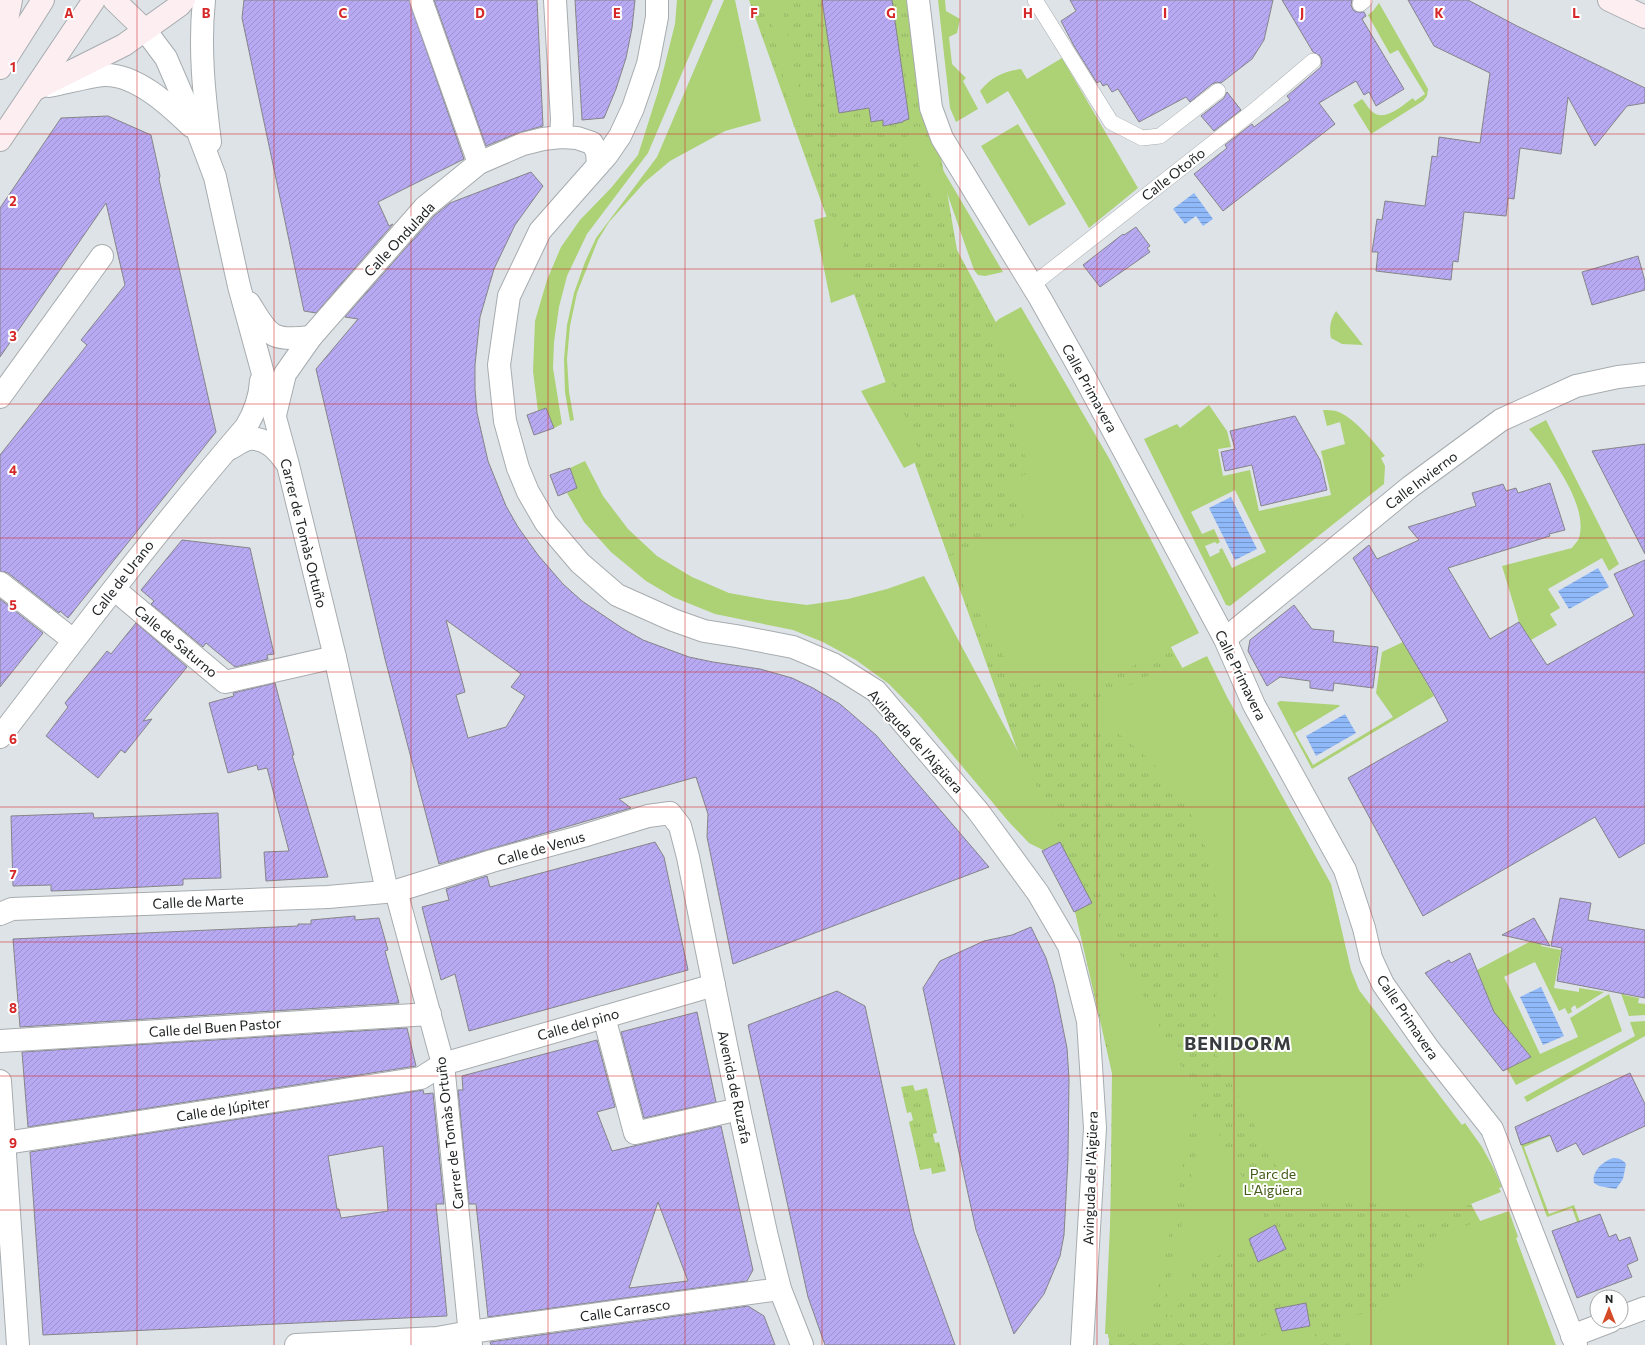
<svg xmlns="http://www.w3.org/2000/svg" width="1645" height="1345" font-family="Commissioner,sans-serif">
<defs>
<pattern id="park-tufts" width="24" height="20" patternUnits="userSpaceOnUse"><rect width="24" height="20" fill="#acd275"/><path d="M3 7l-1-3M5 7V3M7 7l1-3M15 17l-1-3M17 17v-4M19 17l1-3" fill="none" stroke="#94b465"/></pattern>
<pattern id="water-rules" width="6" height="5" patternUnits="userSpaceOnUse"><rect width="6" height="5" fill="#90b9fa"/><path d="M0 2.5h6" fill="none" stroke="#7596ca"/></pattern>
<pattern id="building-hatch" width="6" height="6" patternUnits="userSpaceOnUse"><rect width="6" height="6" fill="#b7a9f2"/><path d="M-1 1l2-2M0 6l6-6M5 7l2-2" fill="none" stroke="#9d91cf"/></pattern>
</defs>
<rect width="100%" height="100%" fill="#dee3e7"/>
<g fill="url(#park-tufts)">
<path d="M 749,0 L 914,0 L 957,250 L 1547,1345 L 1109,1345 L 1112,1073 L 1075,911 Z"/>
<path d="M 913,1085 L 915,1091 L 927,1088 L 937,1133 L 933,1134 L 935,1143 L 939,1142 L 946,1171 L 932,1174 L 931,1168 L 920,1170 L 909,1122 L 913,1120 L 911,1112 L 907,1113 L 901,1087 Z"/>
</g>
<g fill="#acd275" fill-rule="evenodd">
<path d="M 677,0 L 713,0 L 648,153 L 587,234 L 567,276 L 559,307 L 554,342 L 553,368 L 562,424 L 554,428 L 546,408 L 538,411 L 533,371 L 535,321 L 547,280 L 561,247 L 580,220 L 611,188 L 638,155 L 658,92 L 675,24 Z"/>
<path d="M 724,0 L 735,0 L 761,121 L 725,131 L 670,161 L 645,182 L 609,222 L 598,240 L 577,293 L 570,326 L 567,359 L 569,392 L 574,420 L 570,421 L 565,392 L 564,359 L 567,325 L 574,293 L 585,262 L 596,238 L 657,157 Z"/>
<path d="M 767,0 L 780,0 L 807,125 L 794,127 Z"/>
<path d="M 938,0 L 945,0 L 946,11 L 960,19 L 957,33 L 949,37 L 952,64 L 966,78 L 963,81 L 978,109 L 956,122 L 950,108 Z"/>
<path d="M 1379,3 L 1428,89 L 1427,96 L 1423,101 L 1371,134 L 1353,105 L 1362,99 C 1366,103 1369,110 1374,113 C 1386,121 1403,105 1413,98 L 1415,101 L 1425,94 L 1398,50 L 1390,54 L 1368,15 L 1373,11 Z"/>
<path d="M 904,39 L 914,112 L 911,113 L 901,40 Z"/>
<path d="M 1062,58 L 1138,188 L 1089,228 L 1008,91 L 987,104 L 980,91 C 991,77 1004,71 1021,69 L 1027,79 Z"/>
<path d="M 1018,124 L 1066,204 L 1029,226 L 981,146 Z"/>
<path d="M 919,126 L 940,165 L 1003,272 L 985,276 L 978,275 L 974,270 L 947,193 L 932,198 L 907,136 L 917,132 L 915,127 Z"/>
<path d="M 832,215 L 860,292 L 831,303 L 814,220 Z"/>
<path d="M 1021,307 L 1110,460 L 1199,633 L 1083,691 C 1072,683 1051,680 1038,684 C 1033,685 1028,689 1023,691 L 948,557 L 1025,521 L 1007,481 L 1031,472 L 1009,413 L 1026,406 L 992,326 L 999,319 Z"/>
<path d="M 1336,311 L 1363,345 L 1342,344 L 1331,338 C 1329,328 1330,321 1336,311 Z"/>
<path d="M 891,380 L 922,459 L 904,468 L 861,391 Z"/>
<path d="M 1209,405 L 1227,431 L 1231,447 L 1218,449 L 1223,476 L 1250,470 L 1259,511 L 1331,495 L 1321,451 L 1345,444 L 1340,422 L 1327,426 L 1323,410 C 1327,410 1332,410 1336,411 C 1354,417 1373,441 1385,456 L 1381,458 L 1385,466 L 1384,484 L 1230,606 L 1226,605 L 1144,439 L 1177,424 L 1180,428 ZM 1235,490 L 1266,552 L 1232,568 L 1222,548 L 1219,550 L 1220,552 L 1210,557 L 1205,546 L 1215,542 L 1217,544 L 1220,542 L 1214,529 L 1202,534 L 1191,512 Z"/>
<path d="M 1546,420 L 1619,564 L 1609,571 L 1602,558 L 1548,589 L 1560,608 L 1550,614 L 1557,625 L 1531,640 L 1519,622 L 1502,566 L 1572,548 C 1574,545 1578,541 1579,538 C 1589,504 1549,453 1529,429 Z"/>
<path d="M 585,461 L 603,496 L 628,529 L 657,556 L 692,577 L 729,593 L 768,600 L 807,605 L 848,599 L 887,589 L 924,576 L 1065,839 L 1043,850 L 1029,843 L 1009,822 L 919,715 L 889,684 L 856,660 L 823,642 L 793,630 L 715,614 L 673,597 L 646,581 L 611,552 L 584,522 L 567,493 L 577,488 L 570,468 Z"/>
<path d="M 1403,642 L 1434,696 L 1312,769 L 1277,703 L 1280,701 L 1339,705 L 1340,706 L 1295,733 L 1313,765 L 1393,717 L 1376,693 L 1382,652 Z"/>
<path d="M 1207,656 L 1227,697 L 1331,884 L 1351,970 L 1359,990 L 1462,1125 L 1465,1123 L 1482,1147 L 1493,1167 L 1502,1187 L 1499,1188 L 1501,1192 L 1418,1225 C 1396,1198 1356,1193 1325,1202 C 1317,1204 1309,1209 1302,1213 L 1213,1049 L 1219,954 L 1217,903 L 1209,855 L 1189,809 L 1163,774 L 1141,752 L 1114,730 L 1090,721 L 1091,707 L 1092,705 L 1178,660 L 1182,668 Z"/>
<path d="M 1092,903 L 1197,1095 L 1162,1270 L 1149,1323 L 1108,1338 L 1108,1334 L 1105,1334 L 1113,1161 L 1112,1073 L 1105,1020 L 1080,933 L 1075,911 Z"/>
<path d="M 1544,934 L 1541,946 L 1561,950 L 1554,988 L 1579,992 L 1579,988 L 1604,992 L 1577,1009 L 1575,1005 L 1571,1008 L 1572,1012 L 1568,1014 L 1565,1008 L 1559,1011 L 1535,962 L 1504,977 L 1540,1054 L 1578,1037 L 1570,1018 L 1609,994 L 1622,1031 L 1516,1085 L 1507,1069 L 1531,1057 L 1494,1012 L 1477,970 Z"/>
<path d="M 1627,980 L 1624,995 L 1639,998 L 1638,1003 L 1645,1004 L 1645,1015 L 1629,1016 L 1617,982 Z"/>
<path d="M 1645,1021 L 1645,1036 L 1527,1102 L 1524,1097 L 1635,1036 L 1630,1022 Z"/>
<path d="M 1205,1109 L 1270,1228 L 1190,1271 L 1194,1283 L 1169,1319 L 1167,1314 L 1163,1316 Z"/>
<path d="M 1549,1134 L 1550,1136 L 1524,1147 L 1549,1214 L 1574,1205 L 1580,1222 L 1577,1222 L 1572,1208 L 1547,1217 L 1521,1145 Z"/>
<path d="M 1509,1211 L 1518,1237 L 1516,1238 L 1556,1345 L 1350,1345 L 1337,1321 L 1390,1306 L 1411,1289 L 1418,1277 L 1425,1262 L 1425,1240 Z"/>
<path d="M 1310,1326 L 1320,1345 L 1224,1345 L 1282,1331 Z"/>
</g>
<g fill="url(#water-rules)">
<path d="M 1194,193 L 1213,219 L 1203,226 L 1196,216 L 1185,224 L 1173,209 Z"/>
<path d="M 1231,497 L 1257,549 L 1235,560 L 1209,508 Z"/>
<path d="M 1598,568 L 1609,587 L 1569,609 L 1558,591 Z"/>
<path d="M 1345,714 L 1356,733 L 1316,756 L 1306,736 Z"/>
<path d="M 1541,987 L 1564,1036 L 1543,1045 L 1520,997 Z"/>
<path d="M 1613,1158 C 1619,1158 1622,1159 1626,1164 L 1623,1179 L 1616,1189 L 1599,1186 L 1594,1183 C 1591,1172 1603,1161 1613,1158 Z"/>
</g>
<g fill="url(#building-hatch)" stroke="#858589" fill-rule="evenodd">
<path d="M 244,0 L 409,0 L 464,159 L 378,202 L 389,226 L 393,224 L 316,313 L 304,311 L 242,18 Z"/>
<path d="M 434,0 L 537,0 L 543,126 L 518,133 L 486,146 Z"/>
<path d="M 575,0 L 635,0 L 632,28 L 626,58 L 616,89 L 604,118 L 582,120 Z"/>
<path d="M 822,0 L 892,0 L 909,119 L 903,121 L 903,122 L 883,126 L 883,120 L 871,122 L 869,108 L 839,113 Z"/>
<path d="M 1070,0 L 1273,0 L 1264,40 L 1252,59 L 1221,83 L 1217,82 L 1212,84 L 1190,102 L 1186,97 L 1139,122 L 1118,89 L 1112,92 L 1107,84 L 1103,86 L 1100,81 L 1097,83 L 1074,46 L 1061,21 L 1076,11 Z"/>
<path d="M 1282,0 L 1352,0 L 1351,5 L 1353,10 L 1357,12 L 1364,12 L 1366,16 L 1362,19 L 1404,89 L 1376,106 L 1369,92 L 1364,95 L 1356,81 L 1319,103 L 1335,124 L 1223,211 L 1194,174 L 1227,148 L 1225,145 L 1252,124 L 1254,127 L 1290,100 L 1287,96 L 1321,67 L 1322,60 L 1320,56 L 1313,52 Z"/>
<path d="M 1408,0 L 1468,0 L 1517,26 L 1645,88 L 1645,103 L 1627,106 L 1595,146 L 1568,97 L 1561,154 L 1520,148 L 1514,199 L 1508,198 L 1506,216 L 1464,212 L 1458,262 L 1453,261 L 1451,280 L 1376,271 L 1378,252 L 1372,252 L 1377,219 L 1382,220 L 1385,201 L 1425,206 L 1432,156 L 1437,157 L 1439,137 L 1480,143 L 1490,73 L 1434,46 Z"/>
<path d="M 1227,92 L 1241,110 L 1214,131 L 1201,116 L 1224,98 Z"/>
<path d="M 108,116 L 151,135 L 160,176 L 159,179 L 216,432 L 68,618 L 60,611 L 59,613 L 8,573 L 0,571 L 0,455 L 87,345 L 81,340 L 125,285 L 106,203 L 0,357 L 0,208 L 61,118 Z"/>
<path d="M 531,172 L 543,186 L 515,225 L 494,269 L 480,317 L 475,365 L 475,389 L 477,413 L 488,461 L 506,506 L 518,527 L 538,555 L 563,584 L 582,601 L 622,628 L 643,640 L 689,657 L 713,662 L 760,669 L 792,678 L 813,688 L 840,704 L 876,735 L 989,867 L 733,964 L 707,837 L 708,814 L 696,777 L 619,799 L 631,808 L 439,864 L 385,659 L 316,369 L 358,319 L 345,317 L 434,216 L 450,203 ZM 446,620 L 521,674 L 511,687 L 525,696 L 506,727 L 468,738 L 456,695 L 465,692 Z"/>
<path d="M 1136,227 L 1150,246 L 1147,248 L 1150,252 L 1100,287 L 1083,265 L 1123,234 L 1124,235 Z"/>
<path d="M 1638,256 L 1645,281 L 1645,290 L 1592,305 L 1582,272 Z"/>
<path d="M 546,408 L 554,428 L 534,435 L 527,415 Z"/>
<path d="M 1295,416 L 1320,460 L 1327,490 L 1261,506 L 1252,465 L 1225,471 L 1221,452 L 1235,449 L 1230,431 Z"/>
<path d="M 1645,444 L 1645,554 L 1592,451 Z"/>
<path d="M 570,468 L 577,488 L 558,496 L 550,475 Z"/>
<path d="M 1550,483 L 1565,530 L 1549,534 L 1550,536 L 1448,568 L 1490,639 L 1519,622 L 1547,665 L 1634,616 L 1614,574 L 1645,560 L 1645,843 L 1619,858 L 1595,817 L 1423,916 L 1348,778 L 1448,721 L 1433,693 L 1353,558 L 1369,545 L 1377,559 L 1419,540 L 1408,527 L 1476,506 L 1472,493 L 1503,484 L 1506,491 L 1516,488 L 1518,493 Z"/>
<path d="M 182,540 L 250,548 L 274,654 L 267,655 L 268,659 L 235,667 L 206,643 L 203,647 L 151,604 L 154,601 L 141,590 Z"/>
<path d="M 0,599 L 43,633 L 0,687 Z"/>
<path d="M 1294,605 L 1312,629 L 1334,631 L 1333,642 L 1378,647 L 1373,688 L 1334,683 L 1333,691 L 1310,688 L 1310,681 L 1280,677 L 1267,686 L 1248,651 L 1250,640 Z"/>
<path d="M 136,623 L 187,667 L 143,721 L 152,719 L 125,753 L 121,750 L 98,778 L 46,736 L 68,707 L 65,703 L 82,682 L 107,651 L 111,654 Z"/>
<path d="M 275,683 L 294,755 L 292,755 L 328,877 L 266,881 L 264,852 L 289,851 L 267,768 L 258,770 L 257,765 L 228,773 L 209,703 L 234,696 L 233,693 Z"/>
<path d="M 93,813 L 94,818 L 218,813 L 221,878 L 183,879 L 183,885 L 84,890 L 51,891 L 51,885 L 13,886 L 11,816 Z"/>
<path d="M 655,842 L 664,857 L 688,970 L 469,1031 L 455,974 L 441,980 L 422,907 L 449,900 L 446,889 L 487,876 L 490,887 Z"/>
<path d="M 1060,842 L 1092,903 L 1074,912 L 1042,851 Z"/>
<path d="M 1560,898 L 1591,903 L 1588,920 L 1645,930 L 1645,998 L 1557,981 L 1562,948 L 1551,946 Z"/>
<path d="M 355,916 L 355,920 L 379,918 L 388,950 L 385,951 L 399,1003 L 20,1027 L 13,939 L 298,926 L 298,924 L 311,924 L 311,920 Z"/>
<path d="M 1534,918 L 1550,946 L 1502,935 Z"/>
<path d="M 1031,927 L 1046,958 L 1054,984 L 1067,1048 L 1069,1079 L 1068,1159 L 1064,1235 L 1060,1256 L 1044,1294 L 1014,1334 L 976,1230 L 923,988 L 940,961 L 984,941 L 1012,935 Z"/>
<path d="M 1470,953 L 1494,1012 L 1531,1057 L 1503,1071 L 1425,973 L 1449,960 L 1451,963 Z"/>
<path d="M 837,991 L 865,1006 L 914,1232 L 955,1345 L 825,1345 L 808,1297 L 748,1025 Z"/>
<path d="M 697,1012 L 716,1102 L 644,1118 L 621,1032 Z"/>
<path d="M 407,1028 L 416,1066 L 28,1127 L 22,1052 Z"/>
<path d="M 597,1040 L 615,1107 L 597,1112 L 612,1151 L 721,1126 L 753,1270 L 747,1281 L 488,1317 L 476,1204 L 469,1204 L 458,1090 L 463,1090 L 462,1076 ZM 658,1202 L 688,1281 L 629,1288 Z"/>
<path d="M 1630,1073 L 1645,1104 L 1645,1126 L 1583,1155 L 1576,1143 L 1557,1152 L 1550,1135 L 1521,1145 L 1515,1127 Z"/>
<path d="M 423,1090 L 424,1094 L 433,1093 L 444,1204 L 436,1204 L 447,1316 L 43,1335 L 30,1152 ZM 383,1146 L 388,1211 L 341,1218 L 339,1209 L 337,1209 L 328,1156 Z"/>
<path d="M 1600,1214 L 1609,1237 L 1616,1234 L 1619,1241 L 1630,1237 L 1638,1260 L 1627,1265 L 1632,1277 L 1577,1298 L 1552,1231 Z"/>
<path d="M 1275,1225 L 1286,1249 L 1258,1262 L 1249,1239 Z"/>
<path d="M 1306,1303 L 1310,1326 L 1282,1331 L 1275,1309 Z"/>
<path d="M 748,1306 L 764,1316 L 775,1345 L 491,1345 L 490,1342 Z"/>
</g>
<g fill="none" stroke-linecap="round" stroke-linejoin="round">
<g stroke="#a7acaf" stroke-width="16">
<g id="lane">
<path d="M 1035,0 L 1111,122 L 1142,138 L 1160,136 L 1218,91"/>
<path d="M 1360,4 L 1365,0"/>
<path d="M 1031,286 L 1255,110 L 1313,61"/>
</g>
</g>
<g stroke="#a7acaf" stroke-width="24">
<g id="street">
<path d="M 204,0 C 199,48 204,94 210,142"/>
<path d="M 421,0 L 479,163"/>
<path d="M 555,0 L 562,119 L 561,137"/>
<path d="M 657,0 L 657,17 L 648,64 L 633,108 L 620,136 L 607,155 L 540,231 L 509,296 L 499,365 L 505,421 L 518,468 L 528,492 L 546,523 L 580,563 L 617,595 L 673,620 L 704,631 L 736,636 L 793,647 L 833,664 L 876,691 L 978,811 L 1038,893 L 1069,946 L 1088,1021 L 1095,1128 L 1082,1345"/>
<path d="M 918,0 L 931,108 L 942,138 L 1040,298 L 1085,378 L 1225,639 L 1254,705 L 1345,870 L 1364,928 L 1371,958 L 1383,984 L 1428,1048 L 1492,1129 L 1576,1345"/>
<path d="M 145,30 L 166,58 L 198,132 L 215,177 L 239,286 L 288,465 L 335,657 L 387,891"/>
<path d="M 49,86 C 66,83 85,77 103,75 C 135,73 169,105 191,126"/>
<path d="M 249,303 C 255,312 264,330 274,335 C 283,340 302,338 311,337"/>
<path d="M 0,397 L 102,256"/>
<path d="M 275,415 L 285,374 L 311,337 L 425,207 L 479,163 L 523,144 L 543,139 L 561,137 L 577,138 L 592,143 L 597,152 L 598,165"/>
<path d="M 229,449 C 235,446 243,440 249,439 C 266,437 277,449 285,461"/>
<path d="M 0,583 L 73,640"/>
<path d="M 114,589 L 225,682 L 335,657"/>
<path d="M 1225,639 L 1410,487 L 1501,420 L 1576,386 L 1618,377 L 1645,374"/>
<path d="M 0,737 C 80,632 160,527 246,427 C 255,412 260,399 261,381"/>
<path d="M 396,891 L 443,1064 L 471,1345"/>
<path d="M 0,914 L 12,909 L 328,897 L 396,891 L 492,861 L 583,836 L 648,816 L 670,813 L 680,826 L 688,857 L 739,1109 L 767,1237 L 780,1289 L 802,1345"/>
<path d="M 604,1017 L 635,1133 L 739,1109"/>
<path d="M 0,1041 L 430,1014"/>
<path d="M 0,1081 L 18,1345"/>
<path d="M 0,1144 L 421,1078 L 443,1064 L 714,985"/>
<path d="M 1621,1317 L 1645,1308"/>
<path d="M 1572,1336 L 1611,1321"/>
<path d="M 296,1345 L 437,1338 L 470,1332 L 780,1289"/>
</g>
</g>
<g stroke="#a7acaf" stroke-width="24">
<g id="secondary">
<path d="M 114,0 L 145,30"/>
<path d="M 1609,0 L 1645,17"/>
<path d="M 0,54 L 11,0"/>
<path d="M 0,68 L 43,0"/>
<path d="M 36,89 L 124,45 L 180,5 L 184,0"/>
<path d="M 0,140 L 94,0"/>
</g>
</g>
<use href="#lane" stroke="#fff" stroke-width="15"/>
<use href="#street" stroke="#fff" stroke-width="22"/>
<use href="#secondary" stroke="#fdeef1" stroke-width="22"/>
</g>
<path fill="none" stroke="#d62828" stroke-width="1" stroke-opacity="0.55" d="M 137,0 L 137,1345M 274,0 L 274,1345M 411,0 L 411,1345M 548,0 L 548,1345M 685,0 L 685,1345M 822,0 L 822,1345M 960,0 L 960,1345M 1097,0 L 1097,1345M 1234,0 L 1234,1345M 1371,0 L 1371,1345M 1508,0 L 1508,1345M 0,134 L 1645,134M 0,269 L 1645,269M 0,404 L 1645,404M 0,538 L 1645,538M 0,672 L 1645,672M 0,807 L 1645,807M 0,942 L 1645,942M 0,1076 L 1645,1076M 0,1210 L 1645,1210"/>
<g text-anchor="middle" dominant-baseline="central" stroke-width="4" stroke-linejoin="round" paint-order="stroke">
<g font-size="14" fill="#212324" stroke="#fff">
<text transform="translate(1173 174) rotate(-38)">Calle Otoño</text>
<text transform="translate(399 239) rotate(-47)">Calle Ondulada</text>
<text transform="translate(1090 388) rotate(61)">Calle Primavera</text>
<text transform="translate(1421 480) rotate(-37)">Calle Invierno</text>
<text transform="translate(304 533) rotate(76)">Carrer de Tomàs Ortuño</text>
<text transform="translate(122 578) rotate(-52)">Calle de Urano</text>
<text transform="translate(176 641) rotate(40)">Calle de Saturno</text>
<text transform="translate(1241 675) rotate(64)">Calle Primavera</text>
<text transform="translate(916 741) rotate(48)">Avinguda de l'Aigüera</text>
<text transform="translate(541 848) rotate(-16)">Calle de Venus</text>
<text transform="translate(198 901) rotate(-3)">Calle de Marte</text>
<text transform="translate(1408 1017) rotate(56)">Calle Primavera</text>
<text transform="translate(578 1024) rotate(-16)">Calle del pino</text>
<text transform="translate(215 1027) rotate(-4)">Calle del Buen Pastor</text>
<text transform="translate(735 1087) rotate(78)">Avenida de Ruzafa</text>
<text transform="translate(223 1109) rotate(-9)">Calle de Júpiter</text>
<text transform="translate(449 1133) rotate(-97)">Carrer de Tomàs Ortuño</text>
<text transform="translate(1090 1178) rotate(-88)">Avinguda de l'Aigüera</text>
<text transform="translate(625 1310) rotate(-8)">Calle Carrasco</text>
</g>
<g font-size="14" fill="#445c1a" stroke="#fff">
<text x="1273" y="1173">Parc de<tspan x="1273" dy="16">L'Aigüera</tspan></text>
</g>
<g font-size="18" font-weight="bold" letter-spacing="1" fill="#393c3f" stroke="#fff">
<text x="1238" y="1043">BENIDORM</text>
</g>
</g>
<g font-size="13" text-anchor="middle" font-weight="bold" fill="#d62828" stroke="#fff" stroke-width="4" stroke-linejoin="round" paint-order="stroke">
<text x="69" y="18">A</text>
<text x="206" y="18">B</text>
<text x="343" y="18">C</text>
<text x="480" y="18">D</text>
<text x="617" y="18">E</text>
<text x="754" y="18">F</text>
<text x="891" y="18">G</text>
<text x="1028" y="18">H</text>
<text x="1165" y="18">I</text>
<text x="1302" y="18">J</text>
<text x="1439" y="18">K</text>
<text x="1576" y="18">L</text>
<text x="13" y="72">1</text>
<text x="13" y="206">2</text>
<text x="13" y="341">3</text>
<text x="13" y="475">4</text>
<text x="13" y="610">5</text>
<text x="13" y="744">6</text>
<text x="13" y="879">7</text>
<text x="13" y="1013">8</text>
<text x="13" y="1148">9</text>
</g>
<g transform="translate(1609 1309)"><circle r="19" fill="#ffffff" stroke="#a6a7a7"/>
<path d="M0-3L7 15L0 10L-7 15Z" fill="#d54b28"/>
<text y="-6" font-size="11" font-weight="bold" text-anchor="middle" fill="#212324">N</text>
</g>
</svg>
